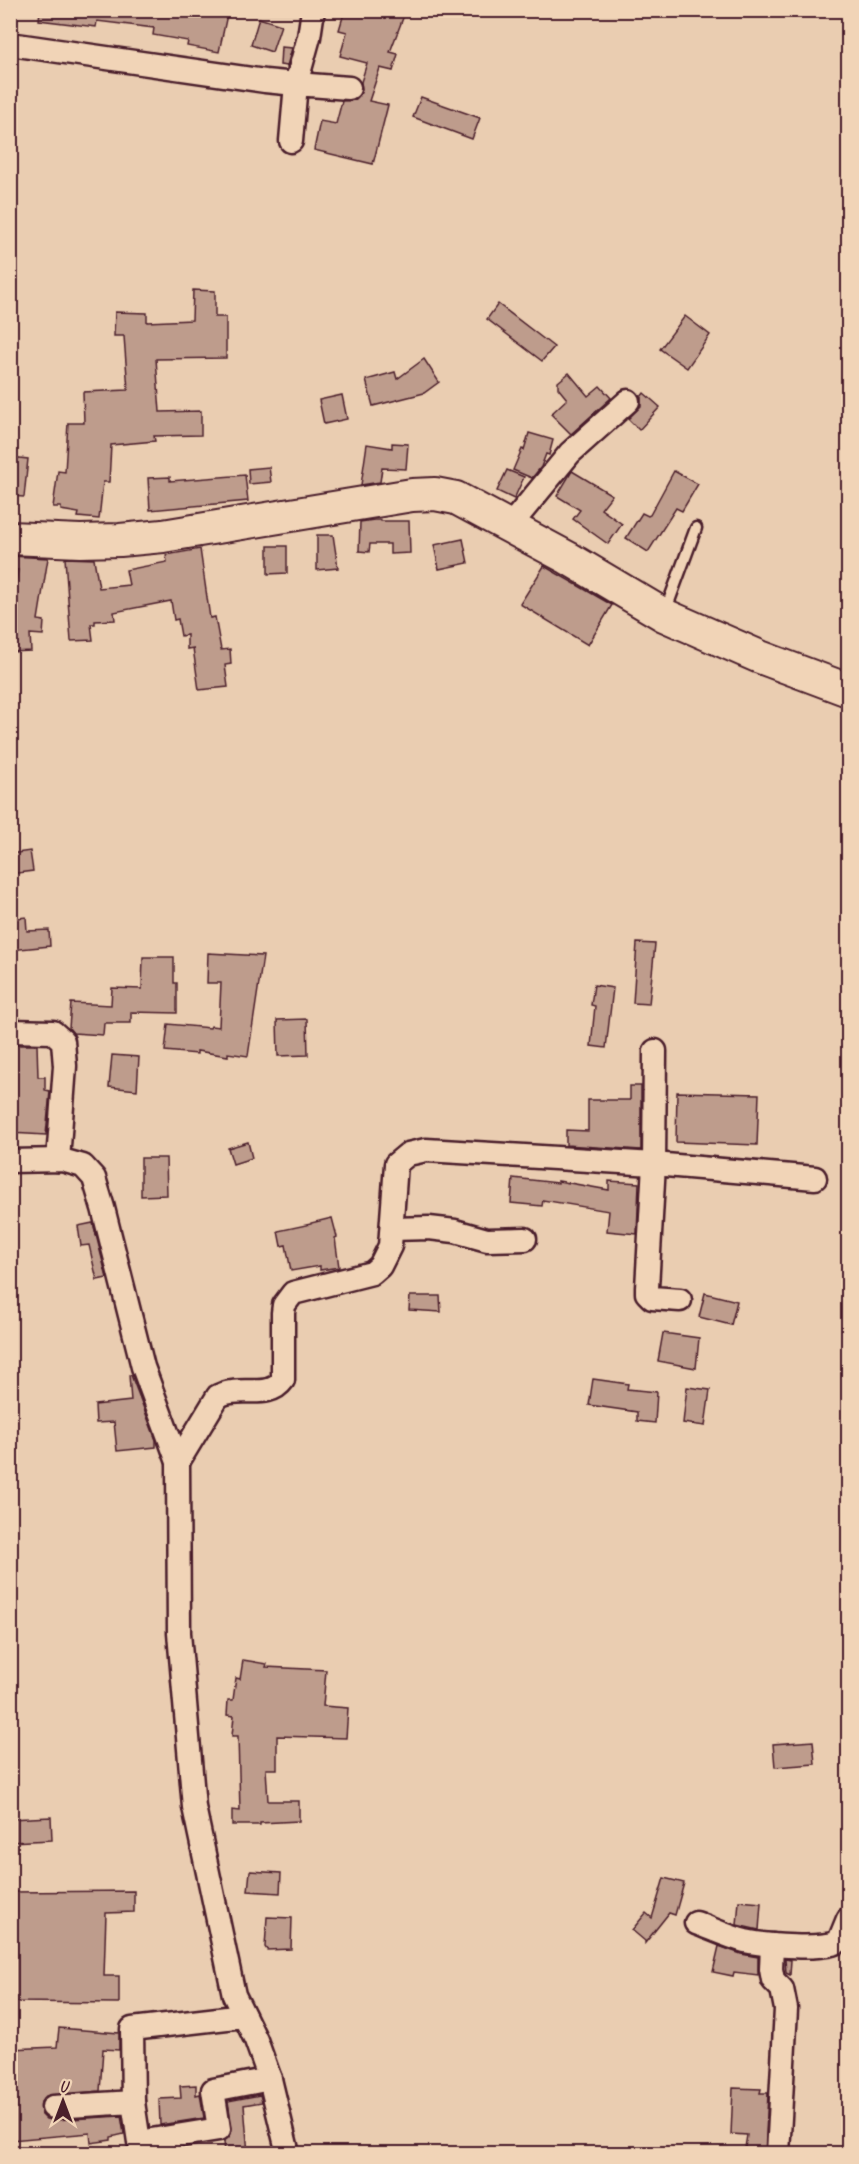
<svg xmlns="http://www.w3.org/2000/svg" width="859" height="2164" font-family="Caveat,sans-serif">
<rect width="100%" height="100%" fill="#eacdb1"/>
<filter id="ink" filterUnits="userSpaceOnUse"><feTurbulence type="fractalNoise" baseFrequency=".0167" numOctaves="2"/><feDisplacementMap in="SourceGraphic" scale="12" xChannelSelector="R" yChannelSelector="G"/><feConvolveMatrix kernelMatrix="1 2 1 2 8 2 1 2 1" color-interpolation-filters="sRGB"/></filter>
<g filter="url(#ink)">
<g fill="#be9c8c" stroke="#4a1f2b" stroke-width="1.5">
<path d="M 40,10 L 228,10 L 219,52 L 187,46 L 188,41 L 153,35 L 154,28 L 97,21 L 96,27 L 39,20 Z"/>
<path d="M 345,10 L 406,10 L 390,52 L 398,54 L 393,71 L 380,68 L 369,101 L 388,105 L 373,164 L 314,150 L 320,121 L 336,124 L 342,101 L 355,100 L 362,90 L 361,82 L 367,63 L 340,56 L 347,32 L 339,30 Z"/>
<path d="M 259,18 L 281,25 L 272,52 L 251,45 Z"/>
<path d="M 281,47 L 292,48 L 287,66 L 280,65 Z"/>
<path d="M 421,97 L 480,118 L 472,139 L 413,117 Z"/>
<path d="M 193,290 L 215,291 L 215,317 L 226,317 L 226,358 L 156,359 L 160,412 L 201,411 L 201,435 L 154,436 L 155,441 L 111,445 L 109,482 L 103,482 L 99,519 L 78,517 L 79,513 L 61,510 L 61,507 L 53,507 L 58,471 L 65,472 L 68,423 L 84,423 L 83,392 L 128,390 L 124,336 L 114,336 L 115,312 L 147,313 L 147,322 L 192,320 Z"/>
<path d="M 498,304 L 554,347 L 542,361 L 487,319 Z"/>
<path d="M 685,316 L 710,335 L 687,368 L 660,349 Z"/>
<path d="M 424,359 L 439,382 L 424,393 L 373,406 L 366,380 L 395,372 L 397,379 Z"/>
<path d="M 569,373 L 588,396 L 600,386 L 611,398 L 571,434 L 551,414 L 567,399 L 558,388 L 558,382 Z"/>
<path d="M 644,393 L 660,407 L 639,430 L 628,419 L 641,406 L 641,397 Z"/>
<path d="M 342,395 L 347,419 L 324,424 L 319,400 Z"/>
<path d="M 529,433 L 553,440 L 549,455 L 546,454 L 541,467 L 532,478 L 513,470 L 522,449 L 524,450 Z"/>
<path d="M 392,443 L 408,444 L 406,469 L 382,468 L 380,482 L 361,485 L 367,444 L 392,448 Z"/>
<path d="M 10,457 L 28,459 L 24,497 L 10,496 Z"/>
<path d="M 269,467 L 271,482 L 249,484 L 248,469 Z"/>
<path d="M 507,470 L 524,477 L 514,499 L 497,491 Z"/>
<path d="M 572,471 L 612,495 L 601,509 L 622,524 L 608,544 L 573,519 L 580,510 L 557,496 Z"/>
<path d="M 674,471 L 698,484 L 682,511 L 676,508 L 648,552 L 626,538 L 642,513 L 648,516 L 650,515 Z"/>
<path d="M 245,475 L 248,501 L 150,510 L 148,478 L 170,477 L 170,481 Z"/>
<path d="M 374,520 L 381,520 L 381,521 L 409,521 L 410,553 L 390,554 L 390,544 L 370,544 L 369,552 L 359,551 L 360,522 Z"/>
<path d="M 317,535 L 333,535 L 338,568 L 317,570 Z"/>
<path d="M 463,539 L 468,563 L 439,569 L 434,545 Z"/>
<path d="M 268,546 L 287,546 L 287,573 L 268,574 Z"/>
<path d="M 200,549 L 210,618 L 215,617 L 221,650 L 230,649 L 231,664 L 225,665 L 228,687 L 199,690 L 193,648 L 187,649 L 187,635 L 181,636 L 178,619 L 174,620 L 171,601 L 114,612 L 115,620 L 95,621 L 95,624 L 91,624 L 93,640 L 71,641 L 65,558 L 94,559 L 99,588 L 129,585 L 126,570 L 167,562 L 166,555 Z"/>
<path d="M 10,556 L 48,558 L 38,620 L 44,621 L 43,635 L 30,634 L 31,651 L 10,652 L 10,619 L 18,570 L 10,569 Z"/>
<path d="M 544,566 L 612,605 L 588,645 L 520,604 Z"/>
<path d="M 30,851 L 33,871 L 10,874 L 10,854 Z"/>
<path d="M 26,917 L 27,931 L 49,930 L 50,946 L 10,950 L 10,919 Z"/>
<path d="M 637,943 L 655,944 L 649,1004 L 633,1003 Z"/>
<path d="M 208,953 L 263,956 L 248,1056 L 228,1053 L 228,1056 L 197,1051 L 197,1054 L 165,1051 L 168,1024 L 210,1028 L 211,1026 L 219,1027 L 221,983 L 207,983 Z"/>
<path d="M 143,957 L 174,957 L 174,983 L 177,983 L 177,1013 L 131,1012 L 131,1023 L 104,1023 L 103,1035 L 73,1033 L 69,1028 L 71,1003 L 111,1005 L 112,988 L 142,989 Z"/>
<path d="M 594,985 L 613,988 L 606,1048 L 591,1046 L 595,1006 L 591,1005 Z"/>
<path d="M 307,1019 L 308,1055 L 278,1056 L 277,1020 Z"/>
<path d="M 10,1045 L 37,1045 L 38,1077 L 45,1077 L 45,1090 L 50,1091 L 46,1135 L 10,1133 Z"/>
<path d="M 112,1055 L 139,1057 L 137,1090 L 109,1087 Z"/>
<path d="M 630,1086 L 641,1086 L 641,1150 L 566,1145 L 566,1130 L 588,1131 L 588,1100 L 630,1100 Z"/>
<path d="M 677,1092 L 759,1094 L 757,1145 L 676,1142 Z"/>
<path d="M 248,1142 L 252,1158 L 233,1164 L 228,1148 Z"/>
<path d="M 141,1158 L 166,1158 L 167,1195 L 141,1196 Z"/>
<path d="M 513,1178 L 558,1183 L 558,1181 L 609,1190 L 609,1181 L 639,1183 L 637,1234 L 607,1231 L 609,1211 L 543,1200 L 542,1206 L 511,1203 Z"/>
<path d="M 332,1218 L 337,1237 L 335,1238 L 339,1267 L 320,1270 L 320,1266 L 291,1271 L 286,1245 L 281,1246 L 278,1231 L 311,1224 L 311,1223 Z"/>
<path d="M 93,1223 L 107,1278 L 97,1280 L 89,1245 L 81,1246 L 78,1226 Z"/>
<path d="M 705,1293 L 737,1301 L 731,1325 L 699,1317 Z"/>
<path d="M 410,1296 L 440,1296 L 441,1312 L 409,1310 Z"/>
<path d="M 663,1333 L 699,1338 L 696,1368 L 658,1361 Z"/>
<path d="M 129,1375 L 131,1375 L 156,1440 L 156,1447 L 117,1451 L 114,1422 L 96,1423 L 95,1405 L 131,1401 Z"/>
<path d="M 593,1379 L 628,1384 L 627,1389 L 657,1392 L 655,1423 L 637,1421 L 637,1412 L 589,1405 Z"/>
<path d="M 687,1387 L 710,1390 L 705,1426 L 683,1423 Z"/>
<path d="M 243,1660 L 267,1664 L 266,1667 L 326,1670 L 323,1706 L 348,1708 L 346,1738 L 277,1736 L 277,1769 L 266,1769 L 268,1801 L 299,1801 L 299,1821 L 260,1823 L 260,1825 L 232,1825 L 232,1810 L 240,1811 L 238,1736 L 232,1736 L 234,1716 L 227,1715 L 228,1700 L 233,1700 L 236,1678 L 240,1679 Z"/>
<path d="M 813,1741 L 815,1764 L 775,1767 L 773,1744 Z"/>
<path d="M 51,1817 L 52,1840 L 10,1842 L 10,1819 Z"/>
<path d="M 250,1871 L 281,1873 L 280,1893 L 248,1891 Z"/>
<path d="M 664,1878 L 684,1883 L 675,1915 L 669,1913 L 645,1943 L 645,1941 L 632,1930 L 646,1913 L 652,1918 Z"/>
<path d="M 134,1891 L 134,1912 L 106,1913 L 104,1976 L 119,1976 L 119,2003 L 10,2002 L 10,1892 Z"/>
<path d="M 739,1901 L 761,1903 L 759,1930 L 737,1925 Z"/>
<path d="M 267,1917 L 292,1918 L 291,1949 L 267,1950 L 265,1947 Z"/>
<path d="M 719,1946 L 741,1954 L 758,1957 L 758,1975 L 734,1972 L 733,1976 L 713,1972 Z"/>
<path d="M 785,1959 L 791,1960 L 790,1975 L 786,1973 Z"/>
<path d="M 59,2028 L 119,2033 L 119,2050 L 103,2049 L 100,2091 L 46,2096 L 41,2102 L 41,2114 L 46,2119 L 54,2120 L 121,2116 L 124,2134 L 111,2137 L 111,2140 L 91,2143 L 90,2133 L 11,2140 L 10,2049 L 57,2047 Z"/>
<path d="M 196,2085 L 196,2095 L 200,2094 L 204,2118 L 160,2125 L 159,2099 L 181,2098 L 180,2086 Z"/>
<path d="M 733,2088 L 761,2089 L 760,2093 L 768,2093 L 765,2154 L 744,2154 L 747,2135 L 731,2134 Z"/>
<path d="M 260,2095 L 262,2102 L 244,2105 L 248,2154 L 225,2154 L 224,2141 L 231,2134 L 232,2128 L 228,2101 Z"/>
</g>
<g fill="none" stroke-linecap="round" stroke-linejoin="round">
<g stroke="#4a1f2b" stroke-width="15">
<path id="lane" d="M 665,612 L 696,528"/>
</g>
<g stroke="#4a1f2b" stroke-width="27">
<g id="street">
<path d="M 10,44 L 265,81 L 296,84 L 309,37 L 313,10"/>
<path d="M 291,141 L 296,84 L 349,88"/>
<path d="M 509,527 L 570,453 L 628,401"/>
<path d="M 10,1031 L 53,1032 L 63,1041 L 65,1066 L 58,1160"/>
<path d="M 655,1051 L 654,1164 L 647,1288 L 647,1293 L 652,1298 L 680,1300"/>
<path d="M 10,1161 L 62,1160 L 83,1166 L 94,1178 L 103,1208 L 143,1367 L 178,1462 L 179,1633 L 194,1807 L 234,1995 L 256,2040 L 270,2079 L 288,2154"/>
<path d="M 392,1229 L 429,1228 L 455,1231 L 487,1240 L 525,1239"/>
<path d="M 178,1462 L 218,1396 C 223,1394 227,1392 232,1392 C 250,1389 271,1397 283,1380 L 283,1313 L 284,1305 L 293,1293 L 372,1273 L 380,1266 L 390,1246 L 396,1164 L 408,1154 L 426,1150 L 654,1164 L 815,1178"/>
<path d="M 696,1923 C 712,1929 729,1937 745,1941 C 763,1945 826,1951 839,1941 L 848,1919"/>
<path d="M 772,1945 L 771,1969 L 773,1980 L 782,1989 L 786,2009 L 778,2154"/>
<path d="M 133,2102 L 132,2029 L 244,2016"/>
<path d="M 53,2107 L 133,2102 L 139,2142 L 219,2129 L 213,2090 L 270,2079"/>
</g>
</g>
<g stroke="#4a1f2b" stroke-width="36">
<path id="secondary" d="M 10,538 L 80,541 L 120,540 L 163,536 L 412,495 L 435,494 L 456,498 L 568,558 L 664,615 L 760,657 L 848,690"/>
</g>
<use href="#lane" stroke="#f1d4b7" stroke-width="10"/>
<use href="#street" stroke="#f1d4b7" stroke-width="22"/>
<use href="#secondary" stroke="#f1d4b7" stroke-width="32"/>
</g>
</g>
<rect width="859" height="2164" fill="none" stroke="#f1d4b7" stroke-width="36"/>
<rect x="18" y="18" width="823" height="2128" fill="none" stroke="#4a1f2b" stroke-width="2" filter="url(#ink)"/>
<g transform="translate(63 2101)" stroke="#f1d4b7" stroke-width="4.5" paint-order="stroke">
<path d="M0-4.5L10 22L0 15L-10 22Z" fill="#4a1f2b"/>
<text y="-9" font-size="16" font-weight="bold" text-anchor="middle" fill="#4a1f2b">U</text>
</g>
</svg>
